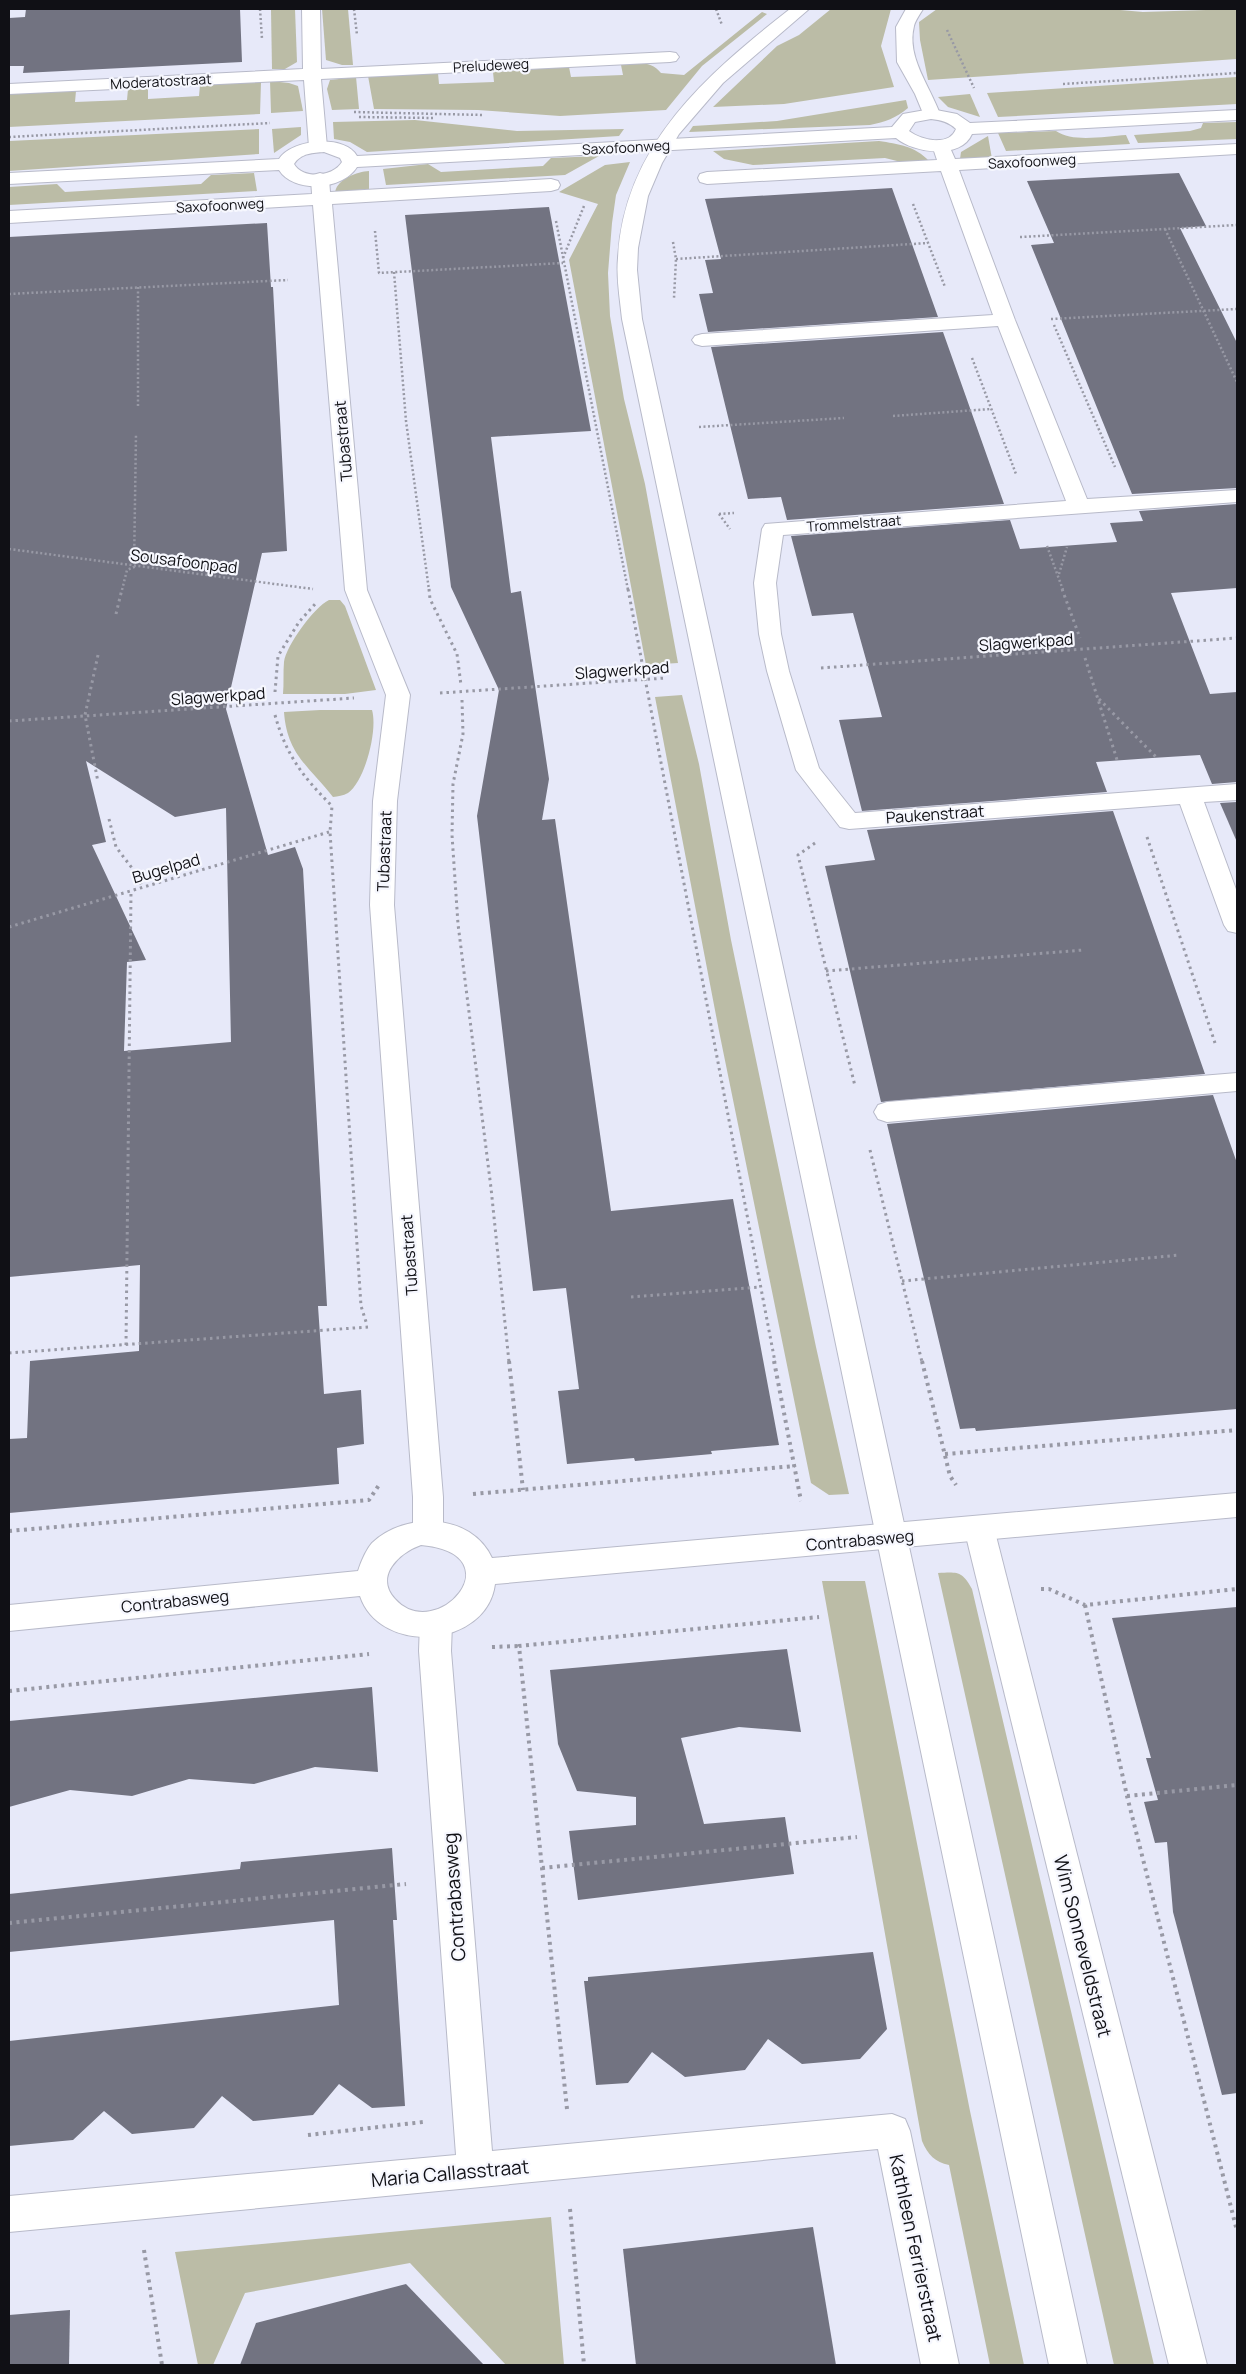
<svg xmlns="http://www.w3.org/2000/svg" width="1246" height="2374" font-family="Manrope,sans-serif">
<rect width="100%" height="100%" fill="#e7e9f9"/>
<g fill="#bbbca6">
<path d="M 295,9 L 297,62 L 285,69 L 272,69 L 271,10 Z"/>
<path d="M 322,9 L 348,9 L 353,65 L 342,65 L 326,60 Z"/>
<path d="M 831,9 L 891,9 L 881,46 L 894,87 L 784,104 L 713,107 L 777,46 L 799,35 Z"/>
<path d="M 937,9 L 1109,9 L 1143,12 L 1237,9 L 1237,59 L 928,80 L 920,40 L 919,22 Z"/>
<path d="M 762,12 L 767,14 L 702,66 L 666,110 L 560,116 L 478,110 L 374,109 L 368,76 L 438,73 L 439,84 L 494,82 L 493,72 L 569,67 L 571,77 L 623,75 L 621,65 C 636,63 651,60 661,73 L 684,75 Z"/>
<path d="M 356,77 L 359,109 L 332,110 L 327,89 L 330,80 Z"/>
<path d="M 1237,77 L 1237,104 L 998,117 L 987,93 Z"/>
<path d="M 270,81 L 289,83 L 298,86 L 303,111 L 271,113 Z"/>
<path d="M 261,82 L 260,114 L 9,127 L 9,94 L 76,91 L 75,102 L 127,100 L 128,89 L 148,88 L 148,99 L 199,96 L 200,85 Z"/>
<path d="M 970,94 L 980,117 L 948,107 L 938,97 Z"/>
<path d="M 906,100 L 908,108 C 896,118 885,122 870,125 L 689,132 L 693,126 L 777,121 Z"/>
<path d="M 415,120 L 517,131 L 624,129 L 619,136 L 367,152 L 350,142 L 334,139 L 333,122 Z"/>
<path d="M 1237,122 L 1237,139 L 1138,143 L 1134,135 L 1190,131 L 1201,128 L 1203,123 Z"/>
<path d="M 301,127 L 301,135 L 274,153 L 272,129 Z"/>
<path d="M 259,129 L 259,154 L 9,171 L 9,141 Z"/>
<path d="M 1056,131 C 1073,143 1106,136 1126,135 L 1130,144 L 1006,151 L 998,133 Z"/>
<path d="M 988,136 L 992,159 L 960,159 L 961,152 Z"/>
<path d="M 879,141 C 898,144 915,146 929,161 L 901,162 L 885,158 L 753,165 L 724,159 L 713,151 Z"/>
<path d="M 599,156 L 565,175 L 386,185 L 383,169 L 428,164 L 441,172 L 543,166 L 551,158 Z"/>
<path d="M 630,162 L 616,195 L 612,223 L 608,273 L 610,316 L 624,399 L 645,484 L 678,663 L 646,665 L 569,260 L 598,204 L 559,192 L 605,165 Z"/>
<path d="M 369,171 L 369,189 L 335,192 C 338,178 357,172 369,171 Z"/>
<path d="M 254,173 L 257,191 L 9,205 L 9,187 L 57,184 L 65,192 L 201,184 L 211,175 Z"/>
<path d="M 329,600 L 340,600 L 345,606 L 376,690 L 345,694 L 283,694 C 284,684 283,672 284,662 C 286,646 314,607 329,600 Z"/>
<path d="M 682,695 L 699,764 L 731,940 L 816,1347 L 849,1494 L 829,1495 L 811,1483 L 719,1031 L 655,697 Z"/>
<path d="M 320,710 L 372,710 C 378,730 365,781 348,793 C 343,796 338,796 333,797 C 310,767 287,755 284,712 Z"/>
<path d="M 938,1573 C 958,1572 962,1571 972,1589 L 1154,2365 L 1114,2365 Z"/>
<path d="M 822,1581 L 865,1581 L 970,2111 L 1024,2365 L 990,2365 L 949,2165 C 935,2162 928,2155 922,2141 Z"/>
<path d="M 551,2217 L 564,2365 L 506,2365 L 410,2263 L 245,2293 L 213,2365 L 198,2365 L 175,2252 Z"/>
</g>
<g fill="#727381" fill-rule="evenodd">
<path d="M 26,9 L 240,9 L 242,62 L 23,73 L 24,66 L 9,66 L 9,18 L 25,17 Z"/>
<path d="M 1179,173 L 1206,226 L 1180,228 L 1237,343 L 1237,488 L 1132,494 L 1031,245 L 1054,243 L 1027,181 Z"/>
<path d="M 892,188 L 938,317 L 708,332 L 699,294 L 713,293 L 705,260 L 721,259 L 705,199 Z"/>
<path d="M 549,207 L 591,431 L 491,437 L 511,593 L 521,591 L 549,779 L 542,820 L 555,819 L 611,1211 L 733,1199 L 779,1445 L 711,1451 L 712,1454 L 635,1461 L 634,1458 L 567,1464 L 558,1391 L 579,1389 L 566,1288 L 533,1291 L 477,816 L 499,690 L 451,587 L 405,215 Z"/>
<path d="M 267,223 L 271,287 L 273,287 L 287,551 L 262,553 L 226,709 L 268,855 L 295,847 L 303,869 L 327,1306 L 318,1306 L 324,1394 L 361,1390 L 364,1444 L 337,1448 L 339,1484 L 9,1513 L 9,1439 L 27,1438 L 30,1361 L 139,1351 L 140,1265 L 9,1277 L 9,237 ZM 86,761 L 175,817 L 226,808 L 231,1042 L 124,1051 L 127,962 L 146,960 L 92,845 L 106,842 Z"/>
<path d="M 943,332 L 1004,504 L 787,520 L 781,497 L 748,499 L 711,347 Z"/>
<path d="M 1237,504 L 1237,588 L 1171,593 L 1210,694 L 1237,692 L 1237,782 L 1212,784 L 1200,755 L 1152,758 L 1096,762 L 1107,792 L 862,811 L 839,720 L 882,717 L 853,613 L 812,616 L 791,536 L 1010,520 L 1020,549 L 1117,542 L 1110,523 L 1143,521 L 1139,511 Z"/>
<path d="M 1237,802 L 1237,842 L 1220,803 Z"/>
<path d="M 1113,811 L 1205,1074 L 881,1102 L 825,866 L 875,860 L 867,830 Z"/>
<path d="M 1213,1095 L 1237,1163 L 1237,1409 L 976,1431 L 975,1428 L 960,1429 L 887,1124 Z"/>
<path d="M 1237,1607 L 1237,2093 L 1222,2095 L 1173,1912 L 1167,1842 L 1155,1843 L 1144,1802 L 1158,1800 L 1146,1758 L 1151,1758 L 1112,1618 Z"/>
<path d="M 787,1649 L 801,1732 L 739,1727 L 681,1738 L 704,1824 L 785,1817 L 794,1874 L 578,1900 L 569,1831 L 636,1825 L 636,1797 L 577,1791 L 558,1744 L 550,1670 Z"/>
<path d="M 372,1687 L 378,1772 L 315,1767 L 254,1784 L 189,1779 L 132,1796 L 70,1790 L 9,1807 L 9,1721 Z"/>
<path d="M 392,1848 L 397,1920 L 393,1920 L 405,2106 L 372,2108 L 339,2084 L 313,2115 L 253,2121 L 222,2096 L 194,2128 L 132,2134 L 104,2111 L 73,2140 L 9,2146 L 9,2041 L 339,2005 L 334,1920 L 9,1952 L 9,1894 L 240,1869 L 241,1862 Z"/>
<path d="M 873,1952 L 887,2029 L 860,2059 L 802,2064 L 768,2039 L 745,2070 L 685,2077 L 652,2052 L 628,2083 L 596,2085 L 584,1981 L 588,1981 L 588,1977 Z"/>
<path d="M 813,2227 L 836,2365 L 636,2365 L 623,2249 Z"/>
<path d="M 406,2284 L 484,2365 L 240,2365 L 256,2323 Z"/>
<path d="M 70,2310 L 69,2365 L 9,2365 L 9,2315 Z"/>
</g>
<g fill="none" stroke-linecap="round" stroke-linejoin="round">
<g stroke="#b8bac9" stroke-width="2">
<path id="lane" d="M 790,9 L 809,9 L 723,83 L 679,134 L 662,163 L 648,196 L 638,248 L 637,270 L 642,319 L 1087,2365 L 1049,2365 L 622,319 C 620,299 616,278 618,258 C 624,145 707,74 790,9 Z"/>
</g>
<g stroke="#b8bac9" stroke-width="2">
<g id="street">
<path d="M 302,9 L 320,9 L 321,69 L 670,52 L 676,53 L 679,57 L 676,61 L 670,62 L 321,79 L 327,147 L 324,151 L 312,151 L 309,147 L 304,80 L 9,94 L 9,84 L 303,69 Z"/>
<path d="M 906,9 L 923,9 C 920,14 915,21 914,26 C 906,57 930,86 940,114 L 937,118 L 925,118 L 915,94 L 897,62 L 896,27 Z"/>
<path d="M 941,140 L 947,141 L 955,159 L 1237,144 L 1237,154 L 959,170 L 1015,320 L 1087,499 L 1237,490 L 1237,502 L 783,535 L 776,583 L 781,634 L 789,671 L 819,768 L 855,813 L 1237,784 L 1237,800 L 1204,802 L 1237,892 L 1237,933 L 1228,931 L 1224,925 L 1180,804 L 849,829 L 840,827 L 796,770 L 767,671 L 759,634 L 754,583 L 762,529 L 765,524 L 1066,501 L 998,326 L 702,346 L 695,344 L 692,340 L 695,336 L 702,334 L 993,315 L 941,171 L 707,184 L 700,182 L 698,178 L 700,174 L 707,172 L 937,160 L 932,145 L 935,141 Z"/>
<path d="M 320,173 L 327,175 L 329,179 L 330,192 L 551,179 L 558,181 L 560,185 L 558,189 L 551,191 L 332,204 L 367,590 L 410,695 L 397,801 L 394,905 L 443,1497 L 443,1532 L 439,1541 L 428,1544 L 417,1541 L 413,1532 L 413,1497 L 370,905 L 373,801 L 386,695 L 345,590 L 313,205 L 9,223 L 9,211 L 312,194 L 311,179 L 313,175 Z"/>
<path d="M 1237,1073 L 1237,1091 L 887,1122 L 878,1119 L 874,1112 L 878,1105 L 887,1102 Z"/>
<path d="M 979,1516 L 990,1519 L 994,1528 L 1207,2365 L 1169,2365 L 964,1528 L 968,1519 Z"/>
<path d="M 436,1610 L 447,1614 L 452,1623 L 451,1651 L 492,2151 L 892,2114 L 905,2119 L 910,2131 L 959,2365 L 921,2365 L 878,2149 L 9,2232 L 9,2196 L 456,2155 L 419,1651 L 420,1623 L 425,1614 Z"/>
</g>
</g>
<g stroke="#b8bac9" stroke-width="2">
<g id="secondary">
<path d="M 931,109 L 957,114 L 970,123 L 1237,110 L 1237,120 L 972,134 C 961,160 913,153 896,138 L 357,167 C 343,190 294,194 279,170 L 9,184 L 9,173 L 279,159 C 292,139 345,134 357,156 L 892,127 L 903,114 ZM 931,119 C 941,120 949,122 956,129 C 949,147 921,140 909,131 L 915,122 ZM 324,152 L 340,158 L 342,162 C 333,177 303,180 294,164 C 301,153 313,153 324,152 Z"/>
<path d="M 1237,1493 L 1237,1517 L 495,1584 C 487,1648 380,1656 360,1596 L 9,1631 L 9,1605 L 358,1571 C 361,1562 366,1550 372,1543 C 406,1511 471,1513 492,1558 ZM 421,1545 C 517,1554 436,1645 395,1599 C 374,1576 399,1553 421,1545 Z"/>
</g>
</g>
<g stroke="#9899a5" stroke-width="2.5" stroke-dasharray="2 2.5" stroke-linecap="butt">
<path d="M 260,9 L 262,39"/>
<path d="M 354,9 L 357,35"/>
<path d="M 716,9 L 722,25"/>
<path d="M 947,30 L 974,88"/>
<path d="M 1063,84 L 1237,73"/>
<path d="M 354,112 L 483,115"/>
<path d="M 359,117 L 435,118"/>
<path d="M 9,137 L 270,123"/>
<path d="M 913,204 L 945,287"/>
<path d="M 556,221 L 628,590"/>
<path d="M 1165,229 L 1237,382"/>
<path d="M 375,231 L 379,273 L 563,263"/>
<path d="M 1020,237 L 1237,225"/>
<path d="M 673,242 L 676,259 L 674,298"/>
<path d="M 563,258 L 584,206"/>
<path d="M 676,259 L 928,243"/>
<path d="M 394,272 L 406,421 L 429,590"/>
<path d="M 138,287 L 138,408"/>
<path d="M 9,294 L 288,280"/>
<path d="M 1051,319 L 1237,309"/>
<path d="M 1054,325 L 1115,467"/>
<path d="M 972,358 L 1016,474"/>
<path d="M 893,416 L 991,409"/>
<path d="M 699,427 L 844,418"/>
<path d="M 719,514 L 734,513"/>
<path d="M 719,514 L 730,529"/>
<path d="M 1047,546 L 1063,590"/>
<path d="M 9,549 L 313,589"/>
<path d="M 1059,574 L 1067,547"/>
<path d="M 122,590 L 127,570 L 134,567 L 136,434"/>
</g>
<g stroke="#9899a5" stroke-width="3" stroke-dasharray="2.5 4" stroke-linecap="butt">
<path d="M 429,589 L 430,599 L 457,654 L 461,685"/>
<path d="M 628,589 L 775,1362"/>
<path d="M 1062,589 L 1080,638"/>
<path d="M 116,614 L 122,589"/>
<path d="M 98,655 L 85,715 L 98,782"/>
<path d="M 1085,658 L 1118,763"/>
<path d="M 821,668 L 1237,638"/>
<path d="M 642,669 L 664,668"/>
<path d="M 275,692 L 278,656 L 299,622 L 316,603"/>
<path d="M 440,693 L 666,678"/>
<path d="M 1099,699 L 1158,759"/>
<path d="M 462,700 L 463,734 L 453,784 L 452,835 L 458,924 L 491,1188 L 509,1362"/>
<path d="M 275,715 C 286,755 303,777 332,806 L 330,832 L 361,1306 L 367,1325"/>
<path d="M 9,721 L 354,698"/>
<path d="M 109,819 L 116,847 L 138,876 L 142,887"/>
<path d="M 1147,837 L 1215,1043"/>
<path d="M 815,843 L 798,855 L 855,1086"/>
<path d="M 9,927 L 329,832"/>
<path d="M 826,971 L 1083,950"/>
<path d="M 870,1150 L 922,1362"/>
<path d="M 902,1281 L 1180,1255"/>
<path d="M 631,1297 L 760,1287"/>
<path d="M 126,1345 L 131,891"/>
<path d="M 9,1353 L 368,1327"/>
</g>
<g stroke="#9899a5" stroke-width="4" stroke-dasharray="3 4.5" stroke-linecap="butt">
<path d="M 509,1361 L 523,1490"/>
<path d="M 774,1361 L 801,1501"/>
<path d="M 922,1361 L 950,1476 L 956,1485"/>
<path d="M 945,1454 L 1237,1430"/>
<path d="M 473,1494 L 795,1466"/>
<path d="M 9,1531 L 369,1500 L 379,1485"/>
<path d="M 1041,1589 L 1049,1589 L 1085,1605 L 1237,1589"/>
<path d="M 1085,1605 L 1127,1796 L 1237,2231"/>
<path d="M 492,1647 L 519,1646"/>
<path d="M 9,1691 L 369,1654"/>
<path d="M 1127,1796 L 1237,1785"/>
<path d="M 542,1868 L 857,1837"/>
<path d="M 9,1923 L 406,1884"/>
<path d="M 567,2109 L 519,1646 L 819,1617"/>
<path d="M 308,2135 L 423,2122"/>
<path d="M 570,2209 L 584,2365"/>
<path d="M 144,2250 L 162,2365"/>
</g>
<use href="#lane" fill="#fff" fill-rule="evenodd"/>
<use href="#street" fill="#fff" fill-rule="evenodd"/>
<use href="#secondary" fill="#fff" fill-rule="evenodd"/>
</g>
<g text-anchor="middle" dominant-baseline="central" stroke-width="4.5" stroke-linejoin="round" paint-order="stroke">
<g font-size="14" fill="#101015" stroke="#f6f7fe">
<text transform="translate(491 65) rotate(-3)">Preludeweg</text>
<text transform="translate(161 81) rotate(-3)">Moderatostraat</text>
<text transform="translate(626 147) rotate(-3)">Saxofoonweg</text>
<text transform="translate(1032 161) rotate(-3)">Saxofoonweg</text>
<text transform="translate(220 205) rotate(-3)">Saxofoonweg</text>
<text transform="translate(854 523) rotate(-4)">Trommelstraat</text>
</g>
<g font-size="16" fill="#101015" stroke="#f6f7fe">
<text transform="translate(343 441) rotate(-95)">Tubastraat</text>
<text transform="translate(184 561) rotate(7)">Sousafoonpad</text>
<text transform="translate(1026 642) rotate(-4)">Slagwerkpad</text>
<text transform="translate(622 670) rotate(-4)">Slagwerkpad</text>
<text transform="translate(218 696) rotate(-4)">Slagwerkpad</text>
<text transform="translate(935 814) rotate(-4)">Paukenstraat</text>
<text transform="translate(384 851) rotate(-88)">Tubastraat</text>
<text transform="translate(166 868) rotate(-16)">Bugelpad</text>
<text transform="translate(409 1255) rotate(-94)">Tubastraat</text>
<text transform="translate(860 1540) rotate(-5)">Contrabasweg</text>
<text transform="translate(175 1601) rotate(-6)">Contrabasweg</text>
</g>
<g font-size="19" fill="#101015" stroke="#f6f7fe">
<text transform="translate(454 1897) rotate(-94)">Contrabasweg</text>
<text transform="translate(1083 1946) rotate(76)">Wim Sonneveldstraat</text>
<text transform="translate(450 2173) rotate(-5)">Maria Callasstraat</text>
<text transform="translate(916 2248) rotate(78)">Kathleen Ferrierstraat</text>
</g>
</g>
<rect width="1246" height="2374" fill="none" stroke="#101015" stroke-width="20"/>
</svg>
